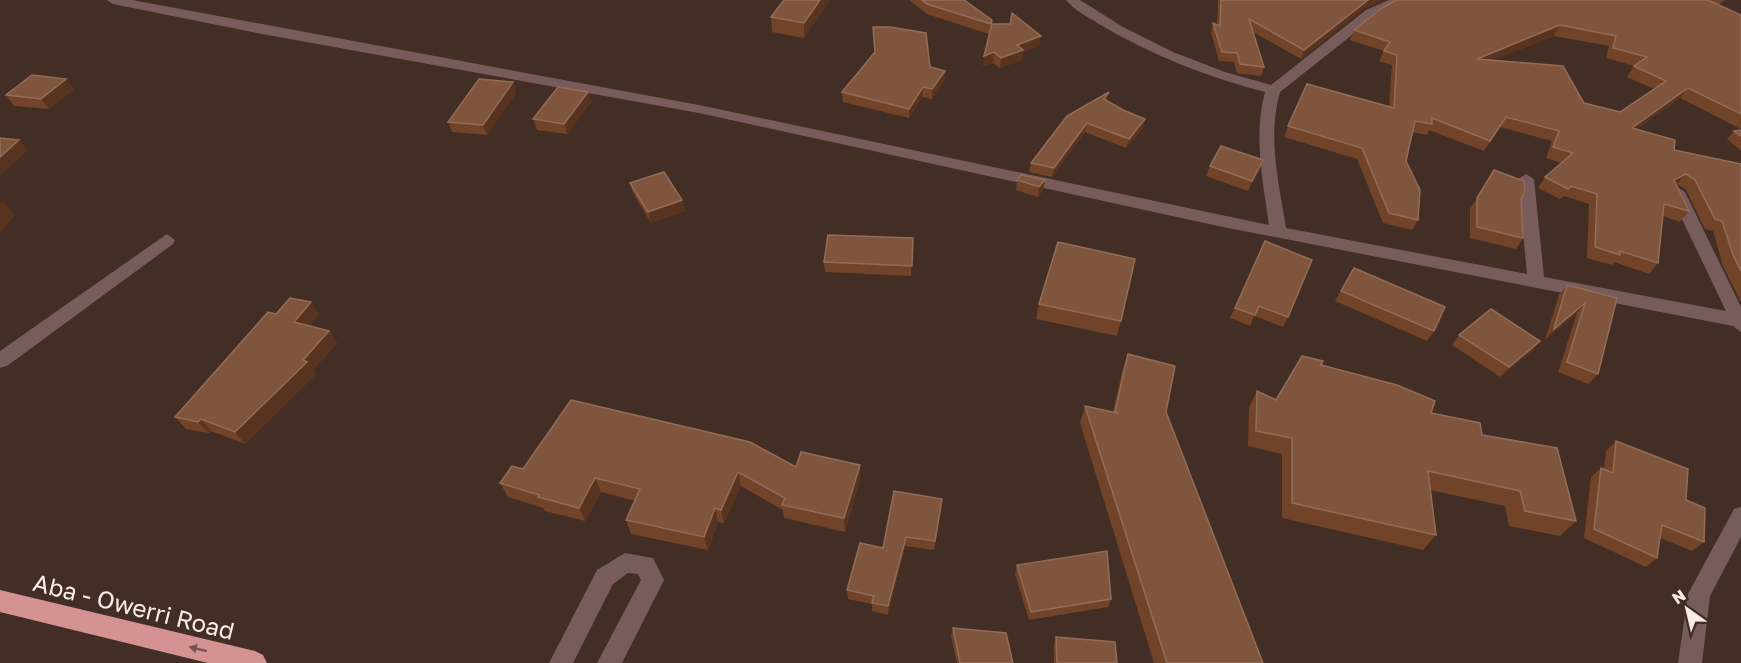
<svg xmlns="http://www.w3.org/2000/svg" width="1741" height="663" font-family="'Golos Text',sans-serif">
<rect width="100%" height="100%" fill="#422e24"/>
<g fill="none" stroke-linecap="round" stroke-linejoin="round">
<g fill="#785c5c" fill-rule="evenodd">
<path d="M 107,0 L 132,0 L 699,105 L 1269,225 C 1263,181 1253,136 1265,92 C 1207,77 1151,55 1099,24 C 1088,17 1074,10 1066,0 L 1080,0 L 1123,27 L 1173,52 L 1225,72 L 1271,85 L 1366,10 L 1389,0 L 1405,0 L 1376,16 L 1280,92 C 1267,137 1279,183 1286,228 L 1527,274 L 1518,179 L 1526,174 L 1534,179 L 1544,277 L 1726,311 L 1669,192 L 1677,187 L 1685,192 L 1741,307 L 1741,332 L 1733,326 L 1223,227 L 699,113 L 262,34 L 113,4 Z"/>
<path d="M 167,234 L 175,240 L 173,244 L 7,366 L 0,368 L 0,351 Z"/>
<path d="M 1741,507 L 1741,537 L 1710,596 L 1702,663 L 1678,663 L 1688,594 L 1734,509 Z"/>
<path d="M 625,553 L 653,558 L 664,580 L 622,663 L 597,663 L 641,580 L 638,574 L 628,573 L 613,584 L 573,663 L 549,663 L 597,570 Z"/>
</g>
<path fill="#d49293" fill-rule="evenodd" d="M 0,590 L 255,651 L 263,655 L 267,663 L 208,663 L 0,612 Z"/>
</g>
<g fill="#714329" fill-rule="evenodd">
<path d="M 830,0 L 804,38 L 772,32 L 771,17 Z"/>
<path d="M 910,0 L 964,0 L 992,20 L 992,24 L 1040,46 L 1023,52 L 1022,60 L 1000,68 L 993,63 L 983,66 L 989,34 L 927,14 L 910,1 Z"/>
<path d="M 1218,0 L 1383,0 L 1365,8 L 1301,59 L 1253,32 L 1264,67 L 1261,76 L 1237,73 L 1234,62 L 1219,61 L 1211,32 L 1213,23 L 1217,25 Z"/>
<path d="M 1396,0 L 1725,0 L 1718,5 L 1741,15 L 1741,129 L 1680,98 L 1637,129 L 1674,150 L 1741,164 L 1741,302 L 1723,266 L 1713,231 L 1705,229 L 1686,190 L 1677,184 L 1689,211 L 1680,222 L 1663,216 L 1658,263 L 1649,274 L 1614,262 L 1612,265 L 1587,258 L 1589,204 L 1564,196 L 1560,199 L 1538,188 L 1545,177 L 1562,163 L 1546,158 L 1552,141 L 1500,127 L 1484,151 L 1429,130 L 1427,135 L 1412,132 L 1406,161 L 1418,220 L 1412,230 L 1383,223 L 1357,159 L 1284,137 L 1288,126 L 1389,107 L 1392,65 L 1379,61 L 1384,51 L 1350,40 L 1354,30 ZM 1554,36 L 1609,46 L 1606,58 L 1634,66 L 1627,77 L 1654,89 L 1620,112 L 1584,103 L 1493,60 Z"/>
<path d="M 873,27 L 930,67 L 945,71 L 945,80 L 932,99 L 922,97 L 909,118 L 843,102 L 842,92 L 874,53 Z"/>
<path d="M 513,82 L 516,93 L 487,135 L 452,132 L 448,122 Z"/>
<path d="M 74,89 L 49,109 L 14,106 L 6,95 Z"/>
<path d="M 588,92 L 591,102 L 567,134 L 537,130 L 533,119 Z"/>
<path d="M 1107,101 L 1123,110 L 1145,119 L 1143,128 L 1126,148 L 1085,132 L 1052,177 L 1029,172 L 1031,163 Z"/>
<path d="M 1741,130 L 1741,151 L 1727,139 L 1734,131 Z"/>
<path d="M 1263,160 L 1259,171 L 1248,191 L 1206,176 L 1210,166 Z"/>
<path d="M 1494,170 L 1521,199 L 1523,238 L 1516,249 L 1470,238 L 1470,209 Z"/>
<path d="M 1017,180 L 1045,180 L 1043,190 L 1038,197 L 1016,190 Z"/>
<path d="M 630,183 L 682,200 L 685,211 L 651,223 L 633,193 Z"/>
<path d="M 913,238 L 911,276 L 825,272 L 824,262 Z"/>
<path d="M 1265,241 L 1288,317 L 1283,327 L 1254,316 L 1250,326 L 1230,318 Z"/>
<path d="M 1354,268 L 1434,331 L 1427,341 L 1335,301 Z"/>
<path d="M 1567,285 L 1617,298 L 1598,374 L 1588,384 L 1558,372 L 1577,313 L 1545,340 L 1559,295 Z"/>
<path d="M 1039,304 L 1121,321 L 1117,336 L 1036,319 Z"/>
<path d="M 276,314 L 319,314 L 309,326 L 329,331 L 337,343 L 313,370 L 316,374 L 245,444 L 211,431 L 209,433 L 186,429 L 175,417 Z"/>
<path d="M 1459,335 L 1540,341 L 1532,351 L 1500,377 L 1452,345 Z"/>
<path d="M 1128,354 L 1166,412 L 1263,663 L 1154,663 L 1080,423 L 1085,406 L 1113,412 L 1122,372 Z"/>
<path d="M 1321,365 L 1482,435 L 1576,521 L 1560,536 L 1509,526 L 1505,506 L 1430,490 L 1436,535 L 1423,550 L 1282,518 L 1282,454 L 1248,446 L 1249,407 L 1257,391 L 1276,400 Z"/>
<path d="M 1616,441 L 1686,500 L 1704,542 L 1692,551 L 1660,538 L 1657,558 L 1646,567 L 1584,538 L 1591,477 L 1601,468 L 1604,469 L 1606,451 Z"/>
<path d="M 796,467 L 860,479 L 845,532 L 784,518 L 783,510 L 741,486 L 724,523 L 718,522 L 708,550 L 631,534 L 626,520 L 635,501 L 601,492 L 585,521 L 545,511 L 543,508 L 508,497 L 500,483 L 523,469 Z"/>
<path d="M 941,508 L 934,550 L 905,546 L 888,615 L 872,611 L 872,604 L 848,599 L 847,590 L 883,548 Z"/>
<path d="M 1017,565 L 1111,599 L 1108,607 L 1029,620 L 1015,574 Z"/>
<path d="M 953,628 L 1013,663 L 957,663 L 951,636 Z"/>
<path d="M 1056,637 L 1117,663 L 1054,663 L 1054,645 Z"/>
</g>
<g fill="#58331f">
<path d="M 820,0 L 830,0 L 804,38 L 804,23 Z"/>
<path d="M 1368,0 L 1383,0 L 1365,8 L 1301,59 L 1304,50 Z"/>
<path d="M 1560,25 L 1554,36 L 1472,69 L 1477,59 Z"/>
<path d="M 1041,36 L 1040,46 L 1023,52 L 1022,60 L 1000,68 L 1001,58 L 1017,45 Z"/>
<path d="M 994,52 L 993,63 L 983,66 L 984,56 Z"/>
<path d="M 945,71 L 945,80 L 932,99 L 932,89 Z"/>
<path d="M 66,79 L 74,89 L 49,109 L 41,99 Z"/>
<path d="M 513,82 L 516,93 L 487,135 L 483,125 Z"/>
<path d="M 923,87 L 922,97 L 909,118 L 909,109 Z"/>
<path d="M 1688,88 L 1680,98 L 1625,138 L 1632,128 Z"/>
<path d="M 588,92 L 591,102 L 567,134 L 564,124 Z"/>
<path d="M 1109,92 L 1107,101 L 1104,99 Z"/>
<path d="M 1145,119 L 1143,128 L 1126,148 L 1129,139 Z"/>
<path d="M 1087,123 L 1085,132 L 1052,177 L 1054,168 Z"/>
<path d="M 19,140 L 28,150 L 0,176 L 0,157 Z"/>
<path d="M 1263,160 L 1259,171 L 1248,191 L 1252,181 Z"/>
<path d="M 1686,174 L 1677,184 L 1666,190 L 1674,180 Z"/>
<path d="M 1045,180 L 1043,190 L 1038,197 L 1039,187 Z"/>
<path d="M 682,200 L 685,211 L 651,223 L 648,212 Z"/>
<path d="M 2,201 L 15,215 L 0,233 L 0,203 Z"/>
<path d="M 311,302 L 319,314 L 303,334 L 294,322 Z"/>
<path d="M 1585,303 L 1577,313 L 1545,340 L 1554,329 Z"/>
<path d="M 329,331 L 337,343 L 313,370 L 316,374 L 245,444 L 235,432 L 303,360 Z"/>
<path d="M 1540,341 L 1532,351 L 1500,377 L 1509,367 Z"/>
<path d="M 201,419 L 211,431 L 209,433 L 198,422 Z"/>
<path d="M 860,465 L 860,479 L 845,532 L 844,518 Z"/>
<path d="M 738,472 L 741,486 L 724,523 L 721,510 Z"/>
<path d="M 595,478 L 601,492 L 585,521 L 579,508 Z"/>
<path d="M 715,508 L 718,522 L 708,550 L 704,537 Z"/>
<path d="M 906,537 L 905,546 L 888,615 L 888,606 Z"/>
</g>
<g fill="#80553d" stroke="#936c58" stroke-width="1.5" fill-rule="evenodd">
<path d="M 784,0 L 820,0 L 804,23 L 771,17 Z"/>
<path d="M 922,0 L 964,0 L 992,20 L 991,24 L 927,4 Z"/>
<path d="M 1221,0 L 1368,0 L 1304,50 L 1249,19 L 1264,67 L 1240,64 L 1237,53 L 1222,52 L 1213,23 L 1220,26 Z"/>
<path d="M 1396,0 L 1708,0 L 1741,15 L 1741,114 L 1688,88 L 1632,128 L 1675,140 L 1674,150 L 1741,164 L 1741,271 L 1733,255 L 1722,221 L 1715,219 L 1695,180 L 1686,174 L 1674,180 L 1689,211 L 1664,204 L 1658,263 L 1620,251 L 1620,255 L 1595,247 L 1597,194 L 1571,186 L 1568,189 L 1545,177 L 1573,153 L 1553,147 L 1559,131 L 1506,117 L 1490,141 L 1432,118 L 1432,124 L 1415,121 L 1406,161 L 1420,190 L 1418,220 L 1389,213 L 1362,148 L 1288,126 L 1307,84 L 1394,108 L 1397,55 L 1384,51 L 1390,42 L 1354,30 L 1382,8 ZM 1560,25 L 1616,36 L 1613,48 L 1647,57 L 1634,66 L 1666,81 L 1620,112 L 1584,103 L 1563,66 L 1477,59 Z"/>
<path d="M 1012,13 L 1041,36 L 1017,45 L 1023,50 L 1001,58 L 994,52 L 984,56 L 992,24 L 1010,24 Z"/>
<path d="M 873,27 L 890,27 L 926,33 L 930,67 L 945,71 L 932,89 L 923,87 L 909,109 L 842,92 L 875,52 Z"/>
<path d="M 32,75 L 66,79 L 41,99 L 6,95 Z"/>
<path d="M 479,79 L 513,82 L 483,125 L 448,122 Z"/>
<path d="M 558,87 L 588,92 L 564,124 L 533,119 Z"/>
<path d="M 1109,92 L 1104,99 L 1123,110 L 1145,119 L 1129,139 L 1087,123 L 1054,168 L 1031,163 L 1067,116 Z"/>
<path d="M 1741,130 L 1741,136 L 1734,131 Z"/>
<path d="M 0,138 L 19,140 L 0,157 Z"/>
<path d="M 1221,146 L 1263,160 L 1252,181 L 1210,166 Z"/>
<path d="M 1494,170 L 1524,181 L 1525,192 L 1521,199 L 1523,238 L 1477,227 L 1477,198 Z"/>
<path d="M 664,172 L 682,200 L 648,212 L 630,183 Z"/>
<path d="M 1021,175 L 1045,180 L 1039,187 L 1017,180 Z"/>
<path d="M 828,235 L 913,238 L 912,266 L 824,262 Z"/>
<path d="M 1265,241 L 1312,260 L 1288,317 L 1259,306 L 1255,315 L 1235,308 Z"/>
<path d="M 1058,242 L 1135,259 L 1121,321 L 1039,304 Z"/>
<path d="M 1354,268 L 1445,307 L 1434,331 L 1341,291 Z"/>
<path d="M 1567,285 L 1617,298 L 1598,374 L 1567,362 L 1585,303 L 1554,329 Z"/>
<path d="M 290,298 L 311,302 L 294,322 L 329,331 L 303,360 L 307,362 L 235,432 L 201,419 L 198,422 L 175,417 L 268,312 L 276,314 Z"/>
<path d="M 1491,309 L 1540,341 L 1509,367 L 1459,335 Z"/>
<path d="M 1128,354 L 1175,366 L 1166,412 L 1263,663 L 1167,663 L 1085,406 L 1117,413 L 1115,411 Z"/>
<path d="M 1302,356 L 1323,361 L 1321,365 L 1397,385 L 1435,401 L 1431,413 L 1480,423 L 1482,435 L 1557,448 L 1576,521 L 1525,511 L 1520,491 L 1428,471 L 1436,535 L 1292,503 L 1292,438 L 1256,431 L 1257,391 L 1276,400 Z"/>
<path d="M 571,400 L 750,442 L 796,467 L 801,452 L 860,465 L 844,518 L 782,505 L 785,498 L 738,472 L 721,510 L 715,508 L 704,537 L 626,520 L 640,489 L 595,478 L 579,508 L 538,497 L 539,495 L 500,483 L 512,466 L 523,469 Z"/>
<path d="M 1616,441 L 1688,469 L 1686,500 L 1705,508 L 1704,542 L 1662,525 L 1657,558 L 1594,529 L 1601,468 L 1613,473 Z"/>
<path d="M 894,491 L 942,499 L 935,541 L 906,537 L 888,606 L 872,603 L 874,596 L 847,590 L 860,543 L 883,548 Z"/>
<path d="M 1107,551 L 1111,599 L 1031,612 L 1017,565 Z"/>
<path d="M 953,628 L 1006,633 L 1013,663 L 960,663 Z"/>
<path d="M 1056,637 L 1115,642 L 1117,663 L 1057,663 Z"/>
</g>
<defs><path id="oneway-solid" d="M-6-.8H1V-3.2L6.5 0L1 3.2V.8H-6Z" transform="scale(1.5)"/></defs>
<use fill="#75514b" href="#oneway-solid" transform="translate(198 649) rotate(-166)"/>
<g text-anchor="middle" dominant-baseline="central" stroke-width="4.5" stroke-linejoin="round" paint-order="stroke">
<g font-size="24" fill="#f9ebe5" stroke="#422e24">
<text transform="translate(134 606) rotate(14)">Aba - Owerri Road</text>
</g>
</g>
<g transform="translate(1687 609) rotate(326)" stroke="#422e24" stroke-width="4.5" paint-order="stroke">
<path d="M0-4.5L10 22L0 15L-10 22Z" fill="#f9ebe5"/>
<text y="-9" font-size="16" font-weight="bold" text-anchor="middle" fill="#f9ebe5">N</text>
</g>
</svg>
